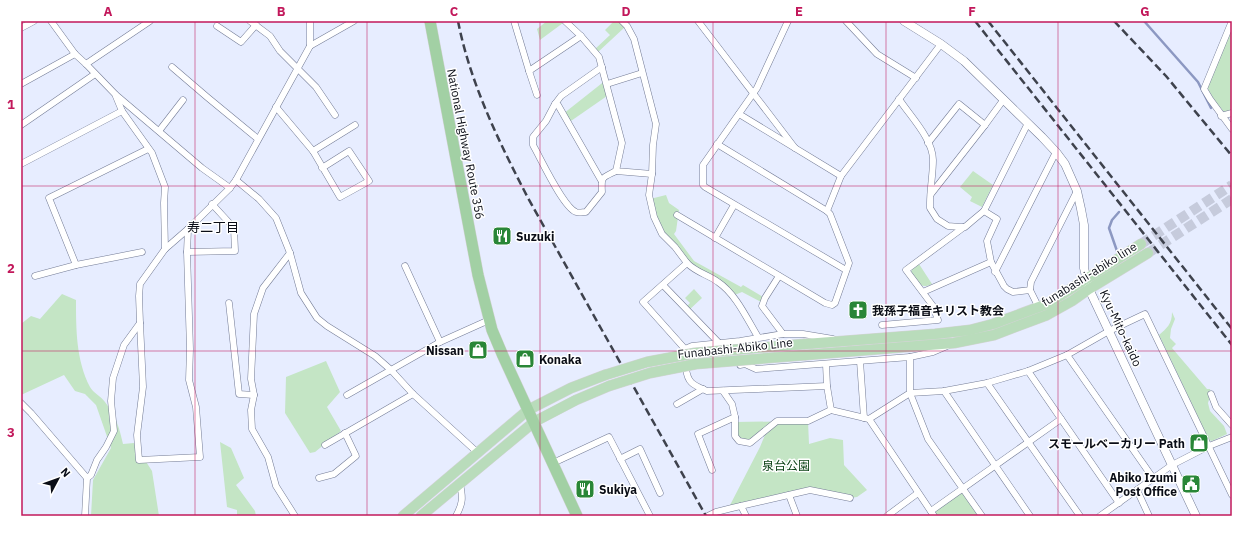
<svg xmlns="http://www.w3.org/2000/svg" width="1253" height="537" font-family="'IBM Plex Sans','Noto Sans JP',sans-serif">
<rect width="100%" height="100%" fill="#e7edff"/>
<g fill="#c4e5c5">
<path d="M 547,21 L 560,21 L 563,23 L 540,40 L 537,29 Z"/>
<path d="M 614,21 L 619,21 L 625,27 L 597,53 L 594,50 L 610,35 L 605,30 Z"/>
<path d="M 1232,28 L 1232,111 L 1224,112 L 1214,100 L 1207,87 Z"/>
<path d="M 606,80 L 608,89 L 605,90 L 607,96 L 568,123 L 563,114 Z"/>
<path d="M 973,171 L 993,185 L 982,207 L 970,201 L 972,197 L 960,187 Z"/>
<path d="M 666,195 L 669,203 L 679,210 L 676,231 L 674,234 L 694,261 L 741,287 L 743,285 L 765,298 L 763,303 L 742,292 L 732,296 L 730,293 L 693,270 L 662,234 L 650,199 Z"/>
<path d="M 919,264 L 932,284 C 920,290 918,282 911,273 L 912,269 Z"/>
<path d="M 694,289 L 702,298 L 688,311 L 685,308 L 690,303 L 685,298 Z"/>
<path d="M 62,294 L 76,300 C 76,329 76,360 90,387 C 93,393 101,396 105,402 C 116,417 119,426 123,444 L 134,443 L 152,471 L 159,516 L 91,516 L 93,480 L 111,448 L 96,405 L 85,394 L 75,391 L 64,375 L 21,395 L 21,324 L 31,316 L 40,319 Z"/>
<path d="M 1172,312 L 1175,319 L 1171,329 L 1170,338 L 1176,344 L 1172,348 L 1207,389 L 1210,389 L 1211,393 L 1208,403 L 1210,411 L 1224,426 L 1227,434 L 1212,441 L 1209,440 L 1159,335 C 1167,328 1172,324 1172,312 Z"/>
<path d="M 326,361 L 340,392 L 327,407 L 341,431 L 315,452 L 310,453 L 285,413 L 286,377 Z"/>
<path d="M 808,421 L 809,444 L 830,438 L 843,440 L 844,465 L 867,490 L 857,497 L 850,498 L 810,490 L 728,509 L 760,447 L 767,430 L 750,443 L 739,441 L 735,422 Z"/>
<path d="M 220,442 L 231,448 L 244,478 L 236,485 L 255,511 L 256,516 L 237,516 L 237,510 L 227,507 Z"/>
<path d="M 963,489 L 982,516 L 934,516 L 931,511 Z"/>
</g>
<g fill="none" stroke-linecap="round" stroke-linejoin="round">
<g stroke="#8c98c2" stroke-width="2.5">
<path d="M 1144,21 L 1198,82 L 1211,108"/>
<path d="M 1117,251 L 1109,228 L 1112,220 L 1119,212"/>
</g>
<g stroke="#c6cbdc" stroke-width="10" stroke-dasharray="10 5" stroke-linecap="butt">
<path d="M 1141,244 L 1232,185"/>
<path d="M 1148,253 L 1232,199"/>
</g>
<g stroke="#747c96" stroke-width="7">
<g id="minor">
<path d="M 51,21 L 75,54 L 86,64 L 115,94 L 122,111 L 152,153 L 165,187 L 164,203 L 165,249"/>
<path d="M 250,21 L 270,36 L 280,51 L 316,87 L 335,115"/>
<path d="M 310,21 L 310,46"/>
<path d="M 514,21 L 529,71 L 581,36"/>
<path d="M 565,21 L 581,36 L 599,57 L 622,143 L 616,171 L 652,174"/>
<path d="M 622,21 L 627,26 L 634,39 L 656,124 L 653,145 L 652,174 L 649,195 L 654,217 L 662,234 L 675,247 L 687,263 L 643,302 L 685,349 L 685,358"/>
<path d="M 698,21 L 795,148"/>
<path d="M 788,21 L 757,88 L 703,165 L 703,185 L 705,187 L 846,270"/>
<path d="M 846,21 L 877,54 L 916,78"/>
<path d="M 1232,21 L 1204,89 L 1210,99 L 1232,129"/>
<path d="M 217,26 L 241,42 L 256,25"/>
<path d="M 21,28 L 34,21"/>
<path d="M 86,64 L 150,21"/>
<path d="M 172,67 L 207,97 L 258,139"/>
<path d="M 602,67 L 561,96 L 555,104 L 546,121 L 533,137 L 533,145 C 541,159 563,207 576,212 C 579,213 583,212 586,212 L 602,192 C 601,176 602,178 616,171"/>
<path d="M 529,71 L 537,95"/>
<path d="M 21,84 L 75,54"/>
<path d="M 607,84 L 642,73"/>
<path d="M 116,95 L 202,168 L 230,188"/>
<path d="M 899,99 C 910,116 933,139 933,160 C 933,174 930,189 930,203 L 930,208 L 937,219 L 948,226 L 960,227 L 965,227 L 972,221 L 984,211 L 1028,123"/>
<path d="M 555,104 L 558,105 L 601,180"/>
<path d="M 276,107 L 313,151 L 340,197 L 369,181 L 349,151 L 322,168"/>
<path d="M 739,114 L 841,176"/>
<path d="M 1221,116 L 1232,113"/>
<path d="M 21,125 L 95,74"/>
<path d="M 159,131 L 183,100"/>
<path d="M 928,143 L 959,104 L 985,125"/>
<path d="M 717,144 L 827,211"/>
<path d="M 313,151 L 355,125"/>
<path d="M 21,164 L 122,111"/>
<path d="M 236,180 L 259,199 L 276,218 L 290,253 L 301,293 L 317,318 L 327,326 L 375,356 L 391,370 L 413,394 L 478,453"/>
<path d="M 931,194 L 985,125 L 1004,99"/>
<path d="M 984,211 L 997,219 L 987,241 L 991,262 L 1004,286 L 1007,289 L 1013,292 L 1030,290 L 1031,282 L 1077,191"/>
<path d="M 677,215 L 825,303 L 832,305 L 835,303 L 849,263 L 830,214 L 827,211 L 841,176 L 941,44"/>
<path d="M 715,238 L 734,205"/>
<path d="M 187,252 L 235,251 L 234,228 L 212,204"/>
<path d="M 290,253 L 263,288 L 254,314 L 251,379 L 254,395 L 251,410 L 252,429 L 268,457 L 276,486 L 295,516"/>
<path d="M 687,263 C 697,273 707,274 718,282 C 736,294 747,319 758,337"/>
<path d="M 76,265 L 49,198 L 148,149"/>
<path d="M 405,266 L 440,342 L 489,320"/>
<path d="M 995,272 L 1056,152"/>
<path d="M 35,276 L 76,265 L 142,252"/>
<path d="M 779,276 L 765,298 L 762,306 L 783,334"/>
<path d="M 663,285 L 719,343"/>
<path d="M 1030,290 L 1039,308"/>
<path d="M 923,292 L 991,262"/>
<path d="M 229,303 L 239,394 L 254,395"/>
<path d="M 140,323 L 143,387 L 137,435 L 139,460 L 200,457 L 196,407 L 189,380 L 190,349 L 187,252 L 188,229"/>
<path d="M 882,325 L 938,320 L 933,306 L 906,270 L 964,227"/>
<path d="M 685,349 L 692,346 L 740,341 L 783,334 L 803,334 L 833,339"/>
<path d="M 1067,355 L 1153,478"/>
<path d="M 910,357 L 933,352 L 947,346"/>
<path d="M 860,361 L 864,418"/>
<path d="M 826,364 L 827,386 L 831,410"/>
<path d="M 740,365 L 745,364 L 756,369 L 910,357 L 910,393 L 928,439 L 982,516"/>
<path d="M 686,369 C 688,384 694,385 707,391 L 827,386"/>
<path d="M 1028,371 L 1119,503"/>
<path d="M 987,383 L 1080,516"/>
<path d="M 944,391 L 1030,516"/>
<path d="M 1211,394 L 1216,407 L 1232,425"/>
<path d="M 347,395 L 440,342"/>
<path d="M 21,403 L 31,413 L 87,478"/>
<path d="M 677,404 L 703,389"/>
<path d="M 735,417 L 735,436 L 739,441 L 750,443 L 777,421 L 808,421 L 831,410 L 869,419 L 910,393 L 944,391 L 987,383 L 1028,371 L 1067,355 L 1109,331 L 1145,314 L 1232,495"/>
<path d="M 869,419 L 934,516"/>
<path d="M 325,445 L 413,394"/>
<path d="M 620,459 L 640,449 L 660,493"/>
<path d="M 553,463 L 609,437 L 650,516"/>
<path d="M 712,470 L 698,434 L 735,417 L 732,404 L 723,391"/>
<path d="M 319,478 L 334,474 L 356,456 L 345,433"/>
<path d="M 1137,490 L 1149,516"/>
<path d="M 789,495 L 797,516"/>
<path d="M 741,506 L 746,516"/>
<path d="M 931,511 L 1061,419"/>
<path d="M 85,516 L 87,478 L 91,475 L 97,460 L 106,447 L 114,431 L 111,401 L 113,378 L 124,345 L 140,323 L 139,296 L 140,284 L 165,249 L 188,229 L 230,188 L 236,180 L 310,46 L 354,21"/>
<path d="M 456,516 C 463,503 463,498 460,484"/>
<path d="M 708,516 L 716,512 L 732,508 L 810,490 L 850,498"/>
<path d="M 887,516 L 918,493"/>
<path d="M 1100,516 L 1172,465 L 1209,446 L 1232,437"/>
</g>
</g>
<g stroke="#747c96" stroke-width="9">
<path id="tertiary" d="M 904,21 L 941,44 L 964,61 L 1042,137 L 1056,152 L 1065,164 L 1077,191 L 1081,209 L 1084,225 L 1084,268 L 1089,289 L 1196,516"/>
</g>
<g stroke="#d3d3d5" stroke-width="11">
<g id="primary">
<path d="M 805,344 L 935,334 L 970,330 L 993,324 L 1047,304 L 1141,244"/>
<path d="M 806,355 L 954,343 L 994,335 L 1047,315 L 1072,301 L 1089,289 L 1148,253"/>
<path d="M 403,516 L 528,410 L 571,388 L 605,375"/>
<path d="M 421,516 L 534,422 L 576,400 L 609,386"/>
</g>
</g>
<g stroke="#d3d3d5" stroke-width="12">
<path id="trunk" d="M 430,21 L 478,275 L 492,330 L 503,356 L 577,516"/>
</g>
<use href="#minor" stroke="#fff" stroke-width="6"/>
<use href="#tertiary" stroke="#fff" stroke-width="8"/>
<use href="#primary" stroke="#b9dcbb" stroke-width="10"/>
<use href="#trunk" stroke="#a2d0a4" stroke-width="11"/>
<g stroke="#3e424d" stroke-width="2.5" stroke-dasharray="8 4" stroke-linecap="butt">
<path d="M 458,21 C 470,83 499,142 528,198 L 706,516"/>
<path d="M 975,21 L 1232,345"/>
<path d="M 988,21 L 1232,329"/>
<path d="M 1114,21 L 1166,76 L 1232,156"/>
</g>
<g stroke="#d3d3d5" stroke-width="11" stroke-linecap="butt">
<g id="primary-bridge">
<path d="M 605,375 L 647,362 L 695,353 L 805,344"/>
<path d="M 609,386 L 650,373 L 696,364 L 806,355"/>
</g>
</g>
<use href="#primary-bridge" stroke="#b9dcbb" stroke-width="10"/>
</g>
<path fill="none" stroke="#c2185b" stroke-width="1" stroke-opacity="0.55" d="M 195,21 L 195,516M 367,21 L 367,516M 540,21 L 540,516M 713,21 L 713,516M 886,21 L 886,516M 1058,21 L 1058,516M 21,186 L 1232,186M 21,351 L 1232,351"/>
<defs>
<g id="restaurant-square" transform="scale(1)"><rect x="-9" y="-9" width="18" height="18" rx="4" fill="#298637" stroke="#fff"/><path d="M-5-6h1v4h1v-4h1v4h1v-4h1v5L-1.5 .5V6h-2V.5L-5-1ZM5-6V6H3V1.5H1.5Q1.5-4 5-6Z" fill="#fff"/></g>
<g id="church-square" transform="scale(1)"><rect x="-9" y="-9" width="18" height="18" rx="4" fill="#298637" stroke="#fff"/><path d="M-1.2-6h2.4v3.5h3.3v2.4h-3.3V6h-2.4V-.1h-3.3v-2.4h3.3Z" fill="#fff"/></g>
<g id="shop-square" transform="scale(1)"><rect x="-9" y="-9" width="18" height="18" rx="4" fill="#298637" stroke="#fff"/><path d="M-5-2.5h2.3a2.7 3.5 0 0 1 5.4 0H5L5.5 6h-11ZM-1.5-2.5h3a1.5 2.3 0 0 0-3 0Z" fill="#fff"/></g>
<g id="civic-square" transform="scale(1)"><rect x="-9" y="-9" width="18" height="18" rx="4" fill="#298637" stroke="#fff"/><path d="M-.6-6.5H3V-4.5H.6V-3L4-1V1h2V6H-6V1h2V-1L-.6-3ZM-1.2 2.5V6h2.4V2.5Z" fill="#fff"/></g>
</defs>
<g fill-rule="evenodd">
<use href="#restaurant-square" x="502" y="236"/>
<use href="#church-square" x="858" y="310"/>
<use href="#shop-square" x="478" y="350"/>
<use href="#shop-square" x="525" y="359"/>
<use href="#shop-square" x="1199" y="443"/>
<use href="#civic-square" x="1191" y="484"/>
<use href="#restaurant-square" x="585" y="489"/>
</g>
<g text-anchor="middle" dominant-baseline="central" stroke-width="3" stroke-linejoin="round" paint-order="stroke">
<g font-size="12" fill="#0a0d16" stroke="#fff">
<text transform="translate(466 144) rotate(79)">National Highway Route 356</text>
<text transform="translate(1089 274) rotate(-32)">funabashi-abiko line</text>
<text transform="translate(1121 328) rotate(65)">Kyu-Mito-kaido</text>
<text transform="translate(735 348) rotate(-6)">Funabashi-Abiko Line</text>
</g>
<g font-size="12" font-weight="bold" fill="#0a0d16" stroke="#fff" text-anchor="start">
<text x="516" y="236">Suzuki</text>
<text x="872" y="310">我孫子福音キリスト教会</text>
<text x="464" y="350" text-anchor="end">Nissan</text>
<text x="539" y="359">Konaka</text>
<text x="1185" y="443" text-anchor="end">スモールベーカリー Path</text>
<text x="1177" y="477" text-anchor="end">Abiko Izumi<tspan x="1177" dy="14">Post Office</tspan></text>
<text x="599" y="489">Sukiya</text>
</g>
<g font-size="12" fill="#0c4316" stroke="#fff">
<text x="786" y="465">泉台公園</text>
</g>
<g font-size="13" fill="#0a0d16" stroke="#fff">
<text x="213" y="227">寿二丁目</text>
</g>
</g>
<rect width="1253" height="537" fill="none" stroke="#ffffff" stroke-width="44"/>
<g transform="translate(58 479) rotate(49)" stroke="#ffffff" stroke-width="3" paint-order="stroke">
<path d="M0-3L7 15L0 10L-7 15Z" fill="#0a0d16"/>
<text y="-6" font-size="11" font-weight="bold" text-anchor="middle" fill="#0a0d16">N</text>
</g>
<rect x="22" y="22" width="1209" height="493" fill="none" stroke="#c2185b" stroke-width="1.5"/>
<g font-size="13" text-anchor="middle" font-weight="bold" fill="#c2185b">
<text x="108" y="16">A</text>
<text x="281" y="16">B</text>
<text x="454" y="16">C</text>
<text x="626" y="16">D</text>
<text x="799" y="16">E</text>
<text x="972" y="16">F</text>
<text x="1145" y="16">G</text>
<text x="11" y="109">1</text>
<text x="11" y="273">2</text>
<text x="11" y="437">3</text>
</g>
</svg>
